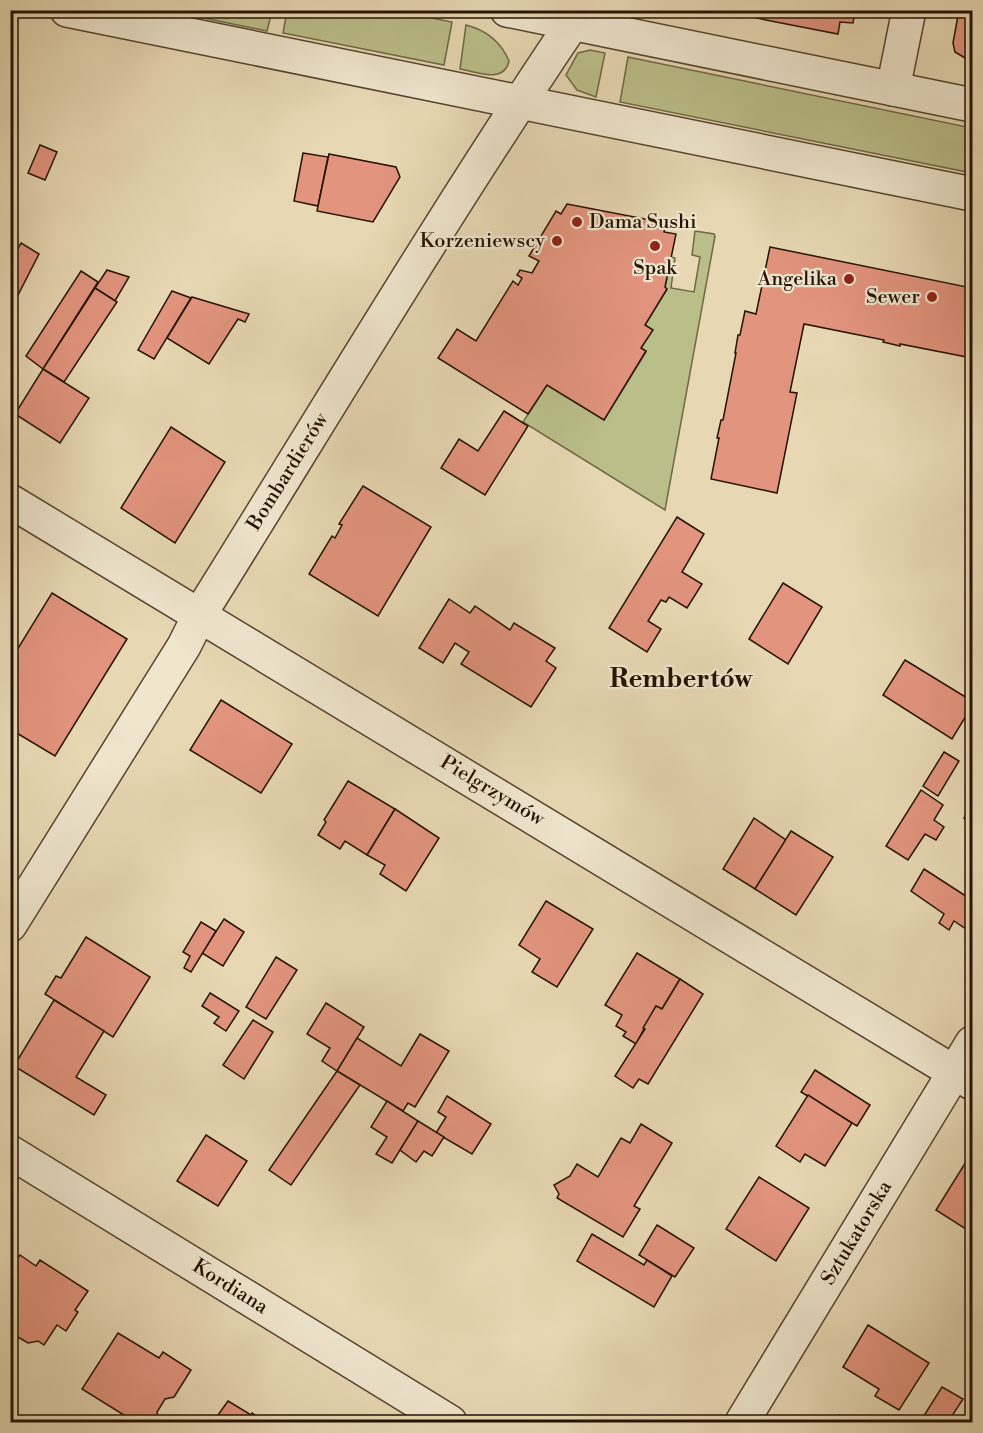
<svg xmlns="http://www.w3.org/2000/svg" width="983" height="1433" font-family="'Libre Bodoni',serif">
<rect width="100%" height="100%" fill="#e7d8b3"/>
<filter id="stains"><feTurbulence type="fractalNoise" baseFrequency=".00333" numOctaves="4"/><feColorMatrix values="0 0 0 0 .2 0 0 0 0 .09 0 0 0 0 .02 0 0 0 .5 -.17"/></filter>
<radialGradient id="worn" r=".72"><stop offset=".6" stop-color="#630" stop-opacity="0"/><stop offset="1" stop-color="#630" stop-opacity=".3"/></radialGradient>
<g fill="#babe89" stroke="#706846" stroke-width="1.5">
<path d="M 169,11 L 272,11 L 267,31 Z"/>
<path d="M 287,11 L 397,11 L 452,22 L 444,65 L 283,33 Z"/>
<path d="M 466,25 C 486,30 501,42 509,61 C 504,84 476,72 460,69 Z"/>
<path d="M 590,50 L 605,53 L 596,97 L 577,90 L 566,75 L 578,53 Z"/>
<path d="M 628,57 L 972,128 L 972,173 L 620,102 Z"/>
<path d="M 695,231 L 714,234 L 715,236 L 665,510 L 523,422 L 547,385 L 604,420 L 646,352 L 641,348 L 652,330 L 645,325 L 667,289 L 665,287 L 671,257 L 675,258 L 671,288 L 694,292 L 700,257 L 692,255 Z"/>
</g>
<g fill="#e2947e" stroke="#251203" stroke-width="1.5">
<path d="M 719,10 L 749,10 L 748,16 Z"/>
<path d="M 758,10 L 855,10 L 853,23 L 840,22 L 838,34 L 756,18 Z"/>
<path d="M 959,10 L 972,10 L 972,60 L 965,58 L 955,52 L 953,43 Z"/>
<path d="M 40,145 L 57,152 L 45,180 L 28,173 Z"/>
<path d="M 303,153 L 328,157 L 318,206 L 294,201 Z"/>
<path d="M 329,154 L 396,167 L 400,177 L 373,222 L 317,211 Z"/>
<path d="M 567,204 L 666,223 L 664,232 L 676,234 L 665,287 L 667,289 L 645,325 L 653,330 L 641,348 L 646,351 L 604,420 L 547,385 L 528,414 L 438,358 L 457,329 L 476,341 L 513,281 L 518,285 L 522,278 L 517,275 L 520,270 L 532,273 L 539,261 L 529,256 L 556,211 L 561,214 Z"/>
<path d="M 21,243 L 39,254 L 18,295 L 10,291 L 10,263 Z"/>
<path d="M 770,247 L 972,288 L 972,358 L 900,344 L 900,346 L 883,342 L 884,340 L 804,324 L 790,392 L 797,393 L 777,493 L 711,479 L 719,438 L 717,438 L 721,420 L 723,420 L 736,353 L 735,353 L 738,335 L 740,335 L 745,311 L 756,314 Z"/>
<path d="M 107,270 L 129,277 L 115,301 L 95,288 Z"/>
<path d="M 81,271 L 98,282 L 43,369 L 26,356 Z"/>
<path d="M 95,288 L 117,302 L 64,382 L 43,369 Z"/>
<path d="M 172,291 L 191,298 L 154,359 L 138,350 Z"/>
<path d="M 192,297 L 249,314 L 245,322 L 238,319 L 209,364 L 167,338 Z"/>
<path d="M 43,369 L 89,398 L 60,443 L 15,414 Z"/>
<path d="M 504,411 L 528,426 L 485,495 L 441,468 L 459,439 L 478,451 Z"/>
<path d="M 171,427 L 225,462 L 175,543 L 121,508 Z"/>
<path d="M 363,486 L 431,527 L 378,616 L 309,574 L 332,536 L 335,538 L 342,525 L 339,524 Z"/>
<path d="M 677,517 L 704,534 L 682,572 L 702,584 L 687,608 L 669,597 L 666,602 L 661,600 L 648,621 L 661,629 L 647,652 L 609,628 Z"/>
<path d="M 783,583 L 822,607 L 788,664 L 749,639 Z"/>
<path d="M 52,593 L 127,639 L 55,756 L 10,729 L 10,646 L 17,650 Z"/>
<path d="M 449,599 L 470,613 L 475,606 L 510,630 L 514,623 L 555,648 L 546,661 L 556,668 L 531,707 L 461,664 L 469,652 L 455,643 L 443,663 L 419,648 Z"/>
<path d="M 905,660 L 972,701 L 972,706 L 952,739 L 883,695 Z"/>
<path d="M 221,700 L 292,744 L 261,793 L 190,750 Z"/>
<path d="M 944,752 L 959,761 L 938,796 L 923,786 Z"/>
<path d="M 348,781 L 395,809 L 367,855 L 345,841 L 340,849 L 318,835 L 326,822 L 324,820 Z"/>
<path d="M 921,790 L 943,805 L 934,820 L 944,827 L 936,840 L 925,834 L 908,860 L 886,846 Z"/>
<path d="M 972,805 L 972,824 L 964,818 Z"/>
<path d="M 395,809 L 439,838 L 406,891 L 380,874 L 385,865 L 367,855 Z"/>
<path d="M 754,818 L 786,840 L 755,889 L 723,869 Z"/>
<path d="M 791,831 L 833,857 L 796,915 L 755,889 Z"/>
<path d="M 924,869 L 972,900 L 972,933 L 954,921 L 949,930 L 939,923 L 944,914 L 911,891 Z"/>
<path d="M 546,901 L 593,929 L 557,987 L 532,972 L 540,959 L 519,945 Z"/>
<path d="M 224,919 L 244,932 L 223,966 L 202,953 Z"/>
<path d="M 201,922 L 216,931 L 191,972 L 184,968 L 190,956 L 183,952 Z"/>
<path d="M 86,937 L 150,977 L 113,1037 L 45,994 L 56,976 L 61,978 Z"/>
<path d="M 637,953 L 680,979 L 662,1009 L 656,1006 L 636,1044 L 623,1036 L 626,1032 L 616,1026 L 622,1015 L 605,1005 Z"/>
<path d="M 276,957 L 297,970 L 266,1019 L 246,1007 Z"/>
<path d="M 680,979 L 703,994 L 648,1084 L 639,1079 L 633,1088 L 615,1076 L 645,1029 L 643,1028 L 656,1006 L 662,1009 Z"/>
<path d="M 210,993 L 239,1011 L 226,1031 L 214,1023 L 219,1017 L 202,1006 Z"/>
<path d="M 54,1000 L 104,1031 L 76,1077 L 106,1095 L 94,1115 L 14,1066 Z"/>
<path d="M 326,1003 L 364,1027 L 337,1071 L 322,1061 L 330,1048 L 307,1034 Z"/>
<path d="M 253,1020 L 273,1032 L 244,1079 L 223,1065 Z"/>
<path d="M 420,1034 L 449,1051 L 415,1107 L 408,1103 L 403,1111 L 337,1071 L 357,1038 L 401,1066 Z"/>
<path d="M 815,1070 L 870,1105 L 857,1126 L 801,1092 Z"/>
<path d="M 337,1071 L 360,1085 L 291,1185 L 269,1170 Z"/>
<path d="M 808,1095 L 852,1123 L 825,1166 L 805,1154 L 800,1162 L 776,1146 Z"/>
<path d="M 447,1096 L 491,1124 L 472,1154 L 436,1133 L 446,1117 L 438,1112 Z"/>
<path d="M 387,1101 L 418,1121 L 392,1163 L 376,1154 L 387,1137 L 371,1127 Z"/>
<path d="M 418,1121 L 444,1137 L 432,1156 L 424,1151 L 416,1162 L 400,1150 Z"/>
<path d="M 641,1124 L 672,1143 L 634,1206 L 640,1209 L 623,1237 L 557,1198 L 559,1194 L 554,1185 L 570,1176 L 577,1164 L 598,1177 L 621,1138 L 630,1143 Z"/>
<path d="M 206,1135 L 247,1161 L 218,1206 L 177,1181 Z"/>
<path d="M 969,1157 L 972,1160 L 972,1233 L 936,1210 Z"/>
<path d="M 759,1177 L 809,1208 L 776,1261 L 726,1229 Z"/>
<path d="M 657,1225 L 694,1248 L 675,1277 L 639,1255 Z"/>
<path d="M 592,1234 L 644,1265 L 647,1260 L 672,1276 L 654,1307 L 577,1261 Z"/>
<path d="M 20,1255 L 36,1266 L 40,1260 L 88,1291 L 75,1310 L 78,1312 L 66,1331 L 57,1325 L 44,1345 L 38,1341 L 28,1343 L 16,1336 L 14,1326 L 10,1324 L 10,1269 Z"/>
<path d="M 868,1325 L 929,1363 L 899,1410 L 875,1396 L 879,1389 L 843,1367 Z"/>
<path d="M 118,1333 L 159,1358 L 163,1352 L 191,1370 L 174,1397 L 165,1399 L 157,1412 L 159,1420 L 158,1422 L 135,1422 L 82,1389 Z"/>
<path d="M 942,1387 L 963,1399 L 948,1422 L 920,1422 Z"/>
<path d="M 228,1401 L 251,1415 L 252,1413 L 266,1422 L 213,1422 Z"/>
<path d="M 839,1415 L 852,1422 L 835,1422 Z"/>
</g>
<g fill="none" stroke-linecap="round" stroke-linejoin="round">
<g stroke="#56442f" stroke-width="36">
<g id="minor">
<path d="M 67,10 L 972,194"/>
<path d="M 507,10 L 972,105"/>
<path d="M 893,89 L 909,10"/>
<path d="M 10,501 L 972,1083"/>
<path d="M 10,925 L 184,646 L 200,614 C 323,417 442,217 572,24"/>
<path d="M 10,1152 L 450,1422"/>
<path d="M 742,1422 L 972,1043"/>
</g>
</g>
<use href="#minor" stroke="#efe6ce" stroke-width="33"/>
</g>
<g fill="#8f2418" stroke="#efe6ce" stroke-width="2">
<circle cx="577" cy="222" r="6"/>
<circle cx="557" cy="241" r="6"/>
<circle cx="655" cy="246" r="6"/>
<circle cx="849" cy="279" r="6"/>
<circle cx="932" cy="297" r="6"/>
</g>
<g text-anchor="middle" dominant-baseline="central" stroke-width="4.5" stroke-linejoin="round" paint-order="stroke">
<g font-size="20" fill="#251203" stroke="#efe6ce" text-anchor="end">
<text x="589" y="222" text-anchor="start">Dama Sushi</text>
<text x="545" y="241">Korzeniewscy</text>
<text x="655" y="268" text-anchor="middle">Spak</text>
<text x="837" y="279">Angelika</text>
<text x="920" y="297">Sewer</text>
</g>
<g font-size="20" fill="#251203" stroke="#efe6ce">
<text transform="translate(288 472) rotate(-58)">Bombardierów</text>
<text transform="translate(492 791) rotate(31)">Pielgrzymów</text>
<text transform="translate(857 1233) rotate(-59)">Sztukatorska</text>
<text transform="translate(230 1287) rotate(32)">Kordiana</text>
</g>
<g font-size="26" font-weight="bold" fill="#251203" stroke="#efe6ce">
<text x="681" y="679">Rembertów</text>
</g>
</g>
<rect width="983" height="1433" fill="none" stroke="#e7d8b3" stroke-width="36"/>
<rect x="12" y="12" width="959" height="1409" fill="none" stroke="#251203" stroke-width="3"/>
<rect x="18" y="18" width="947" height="1397" fill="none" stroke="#251203" stroke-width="1.5"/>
<rect width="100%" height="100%" filter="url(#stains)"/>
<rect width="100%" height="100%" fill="url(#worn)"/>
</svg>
